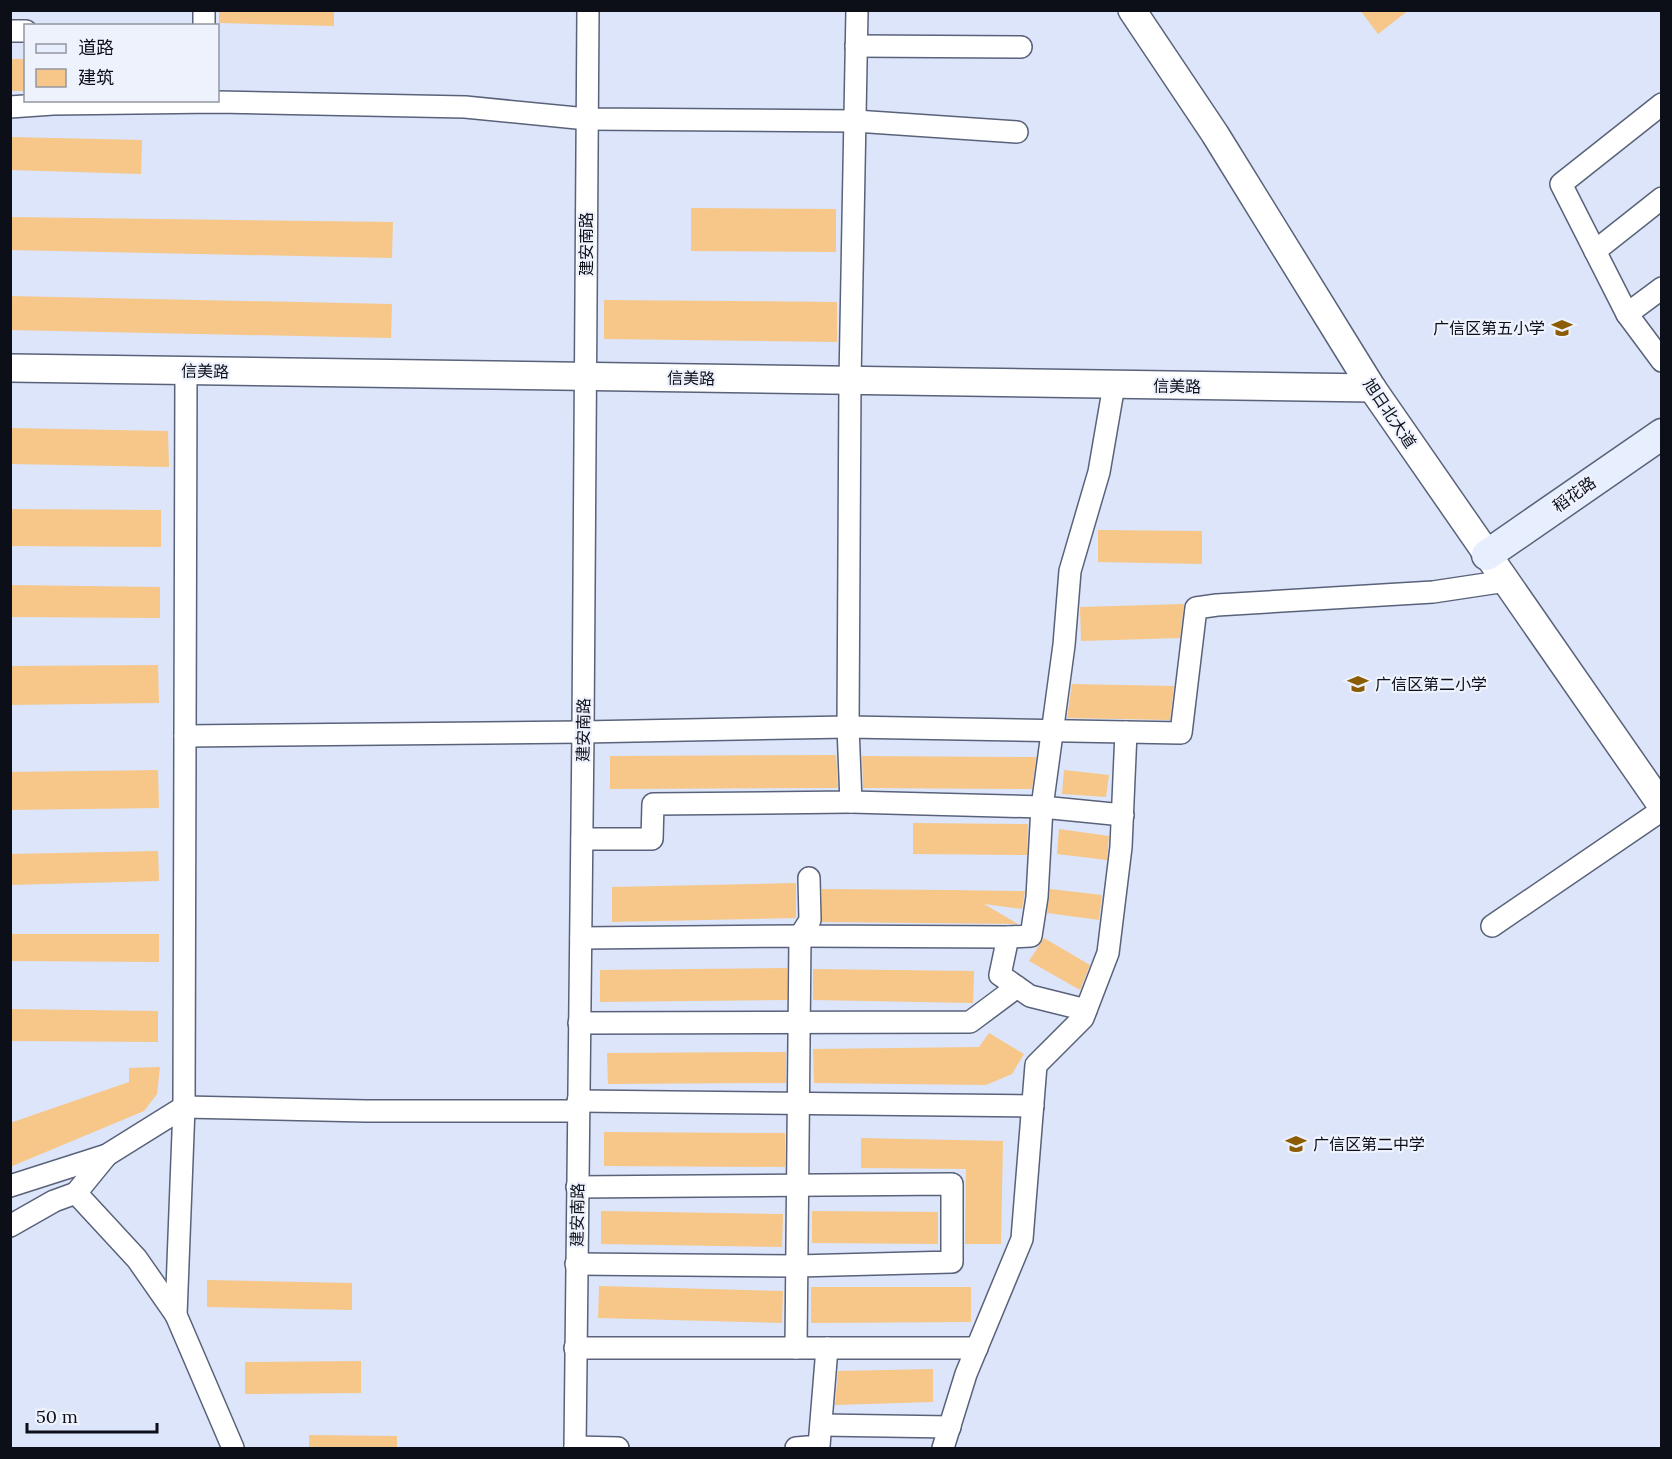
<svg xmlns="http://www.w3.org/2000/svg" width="1672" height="1459" font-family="Lora,'Noto Sans SC',serif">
<rect width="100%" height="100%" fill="#dce5fa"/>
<g fill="#f6c788">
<path d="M 219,10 L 334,10 L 334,26 L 219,23 Z"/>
<path d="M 1360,10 L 1409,10 L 1378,34 Z"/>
<rect x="10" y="59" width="16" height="32"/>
<path d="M 10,137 L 142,140 L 141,174 L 10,170 Z"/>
<path d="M 691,208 L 836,209 L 836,252 L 691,251 Z"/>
<path d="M 10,217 L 393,222 L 392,258 L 10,250 Z"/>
<path d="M 10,296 L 392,304 L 391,338 L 10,330 Z"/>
<path d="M 604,300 L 837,302 L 837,342 L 604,339 Z"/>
<path d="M 10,428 L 168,431 L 169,467 L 10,464 Z"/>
<path d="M 10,509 L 161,510 L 161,547 L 10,546 Z"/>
<path d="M 1098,530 L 1202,531 L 1202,564 L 1098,562 Z"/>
<path d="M 10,585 L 160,587 L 160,618 L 10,617 Z"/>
<path d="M 1184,604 L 1180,638 L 1081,641 L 1080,607 Z"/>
<path d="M 158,665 L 159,703 L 10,705 L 10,666 Z"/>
<path d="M 1072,684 L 1174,686 L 1170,720 L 1067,718 Z"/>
<path d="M 836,755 L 838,788 L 610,789 L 610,756 Z"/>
<path d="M 862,756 L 1036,757 L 1036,759 L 1032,789 L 863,788 Z"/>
<path d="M 158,770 L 159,808 L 10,810 L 10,772 Z"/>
<path d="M 1064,770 L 1109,775 L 1106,797 L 1062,794 Z"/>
<path d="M 913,823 L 1028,824 L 1027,855 L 913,854 Z"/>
<path d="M 1059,829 L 1109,836 L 1107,860 L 1057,854 Z"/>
<path d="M 158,851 L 159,881 L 10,885 L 10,854 Z"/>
<path d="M 796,883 L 796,918 L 612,922 L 612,887 Z"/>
<path d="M 822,889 L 948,890 L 1025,891 L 1022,909 L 984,904 L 1018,924 L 822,922 Z"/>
<path d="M 1050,889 L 1102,895 L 1099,920 L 1047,913 Z"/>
<path d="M 10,934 L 159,934 L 159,962 L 10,961 Z"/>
<path d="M 1044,938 L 1090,965 L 1080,990 L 1029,961 Z"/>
<path d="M 787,968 L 787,1000 L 600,1002 L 600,970 Z"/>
<path d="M 813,969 L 974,971 L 973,1003 L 813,1000 Z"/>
<path d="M 10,1009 L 158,1011 L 158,1042 L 10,1041 Z"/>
<path d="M 989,1033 L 1024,1054 L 1012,1074 L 986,1085 L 814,1083 L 813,1049 L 979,1047 Z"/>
<path d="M 786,1052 L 786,1083 L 608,1084 L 607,1053 Z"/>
<path d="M 160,1067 L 157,1094 L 144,1111 L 10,1167 L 10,1123 L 129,1082 L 129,1068 Z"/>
<path d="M 604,1132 L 785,1133 L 785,1167 L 604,1166 Z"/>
<path d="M 861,1138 L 1003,1141 L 1001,1244 L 965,1244 L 966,1169 L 861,1168 Z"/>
<path d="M 601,1211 L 783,1214 L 782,1247 L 601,1244 Z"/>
<path d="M 812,1211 L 938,1212 L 938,1244 L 812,1243 Z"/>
<path d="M 207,1280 L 352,1283 L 352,1310 L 207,1307 Z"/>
<path d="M 599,1286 L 783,1291 L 782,1323 L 598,1318 Z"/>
<path d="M 811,1287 L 971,1287 L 971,1322 L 811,1323 Z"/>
<path d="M 361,1361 L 361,1393 L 245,1394 L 245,1362 Z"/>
<path d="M 933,1369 L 933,1402 L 835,1405 L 838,1371 Z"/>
<path d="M 309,1435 L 397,1436 L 397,1449 L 309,1449 Z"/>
</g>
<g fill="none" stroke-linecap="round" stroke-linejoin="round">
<g stroke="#596279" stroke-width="24">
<g id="minor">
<path d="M 204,26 L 204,10"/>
<path d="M 10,31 L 26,31"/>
<path d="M 856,46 L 1021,47"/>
<path d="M 1662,104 L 1561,184 L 1627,314 L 1662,361"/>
<path d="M 10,107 L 53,104 L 217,102 L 465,107 L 587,119 L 855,121 L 1017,132"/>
<path d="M 1595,251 L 1662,198"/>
<path d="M 1627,314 L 1662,288"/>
<path d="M 186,371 L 184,1107 L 176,1315 L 233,1448"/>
<path d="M 185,736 L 583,732 L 848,727 L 850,381 L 857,10"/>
<path d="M 851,802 L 1042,807 L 1123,815"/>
<path d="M 582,839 L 652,839 L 653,804 L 851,802 L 848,727 L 1181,733 L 1196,608 L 1217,605 L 1433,592 L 1506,581"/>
<path d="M 809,878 L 810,920 L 800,936 L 1008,937 L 1000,975 L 1030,996 L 1086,1010"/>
<path d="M 1492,926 L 1662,810"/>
<path d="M 1008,937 L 1031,936 L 1037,897 L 1042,807 L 1064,645 L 1070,571 L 1099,472 L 1114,385"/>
<path d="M 581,938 L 800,936 L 796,1348"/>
<path d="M 579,1023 L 970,1022 L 1017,987"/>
<path d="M 578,1101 L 1033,1106"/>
<path d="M 10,1186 L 107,1155 L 184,1107 L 366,1111 L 578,1111"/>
<path d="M 76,1193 L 107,1155"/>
<path d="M 10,1226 L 54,1201 L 76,1193 L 137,1259 L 176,1315"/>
<path d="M 576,1264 L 797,1266 L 952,1262 L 952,1184 L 577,1187"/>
<path d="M 575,1348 L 977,1348"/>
<path d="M 822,1425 L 950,1427"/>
<path d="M 575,1447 L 618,1448"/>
<path d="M 575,1448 L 583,732 L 588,10"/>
<path d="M 796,1448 L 819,1446 L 827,1348"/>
<path d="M 943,1448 L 966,1374 L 1022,1239 L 1036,1065 L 1083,1018 L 1108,953 L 1121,847 L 1126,732"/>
</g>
</g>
<g stroke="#596279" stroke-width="30">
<g id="tertiary">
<path d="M 1132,10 L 1215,134 L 1372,388 L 1662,806"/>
<path d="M 10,368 L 1372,388"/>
</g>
</g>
<g stroke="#596279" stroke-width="33">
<path id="secondary" d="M 1487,555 L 1662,434"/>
</g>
<use href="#minor" stroke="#fff" stroke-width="21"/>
<use href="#tertiary" stroke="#fff" stroke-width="27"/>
<use href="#secondary" stroke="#e7eefe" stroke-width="30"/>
</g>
<defs>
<g id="school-bare" transform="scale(1.62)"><path d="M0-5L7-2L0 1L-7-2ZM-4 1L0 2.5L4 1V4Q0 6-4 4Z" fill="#8b5c02" stroke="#eef2fd" stroke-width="2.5" paint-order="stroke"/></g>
</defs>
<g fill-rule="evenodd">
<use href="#school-bare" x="1562" y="328"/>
<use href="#school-bare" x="1358" y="684"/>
<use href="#school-bare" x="1296" y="1144"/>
</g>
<g text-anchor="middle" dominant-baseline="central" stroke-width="4.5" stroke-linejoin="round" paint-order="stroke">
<g font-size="16" fill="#0c0f18" stroke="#eef2fd">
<text transform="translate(586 244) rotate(-90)">建安南路</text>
<text transform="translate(205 371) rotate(1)">信美路</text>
<text transform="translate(691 378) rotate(1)">信美路</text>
<text transform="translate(1177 386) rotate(1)">信美路</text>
<text transform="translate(1390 413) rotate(56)">旭日北大道</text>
<text transform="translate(1574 494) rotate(-35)">稻花路</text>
<text transform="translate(583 730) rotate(-89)">建安南路</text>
<text transform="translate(577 1215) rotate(-89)">建安南路</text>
</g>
<g font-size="16" fill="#0c0f18" stroke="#eef2fd" text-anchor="start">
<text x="1545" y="328" text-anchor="end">广信区第五小学</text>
<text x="1375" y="684">广信区第二小学</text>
<text x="1313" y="1144">广信区第二中学</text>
</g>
</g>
<rect width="1672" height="1459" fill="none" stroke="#0c0f18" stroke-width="24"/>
<rect x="24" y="24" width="195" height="78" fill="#eef2fd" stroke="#9497a1" stroke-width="1.5"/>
<rect x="36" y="44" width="30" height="9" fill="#e7eefe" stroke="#9497a1" stroke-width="1.5"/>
<text x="78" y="54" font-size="18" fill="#0c0f18">道路</text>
<rect x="36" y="69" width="30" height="18" fill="#f6c788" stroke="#9497a1" stroke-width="1.5"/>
<text x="78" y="84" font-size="18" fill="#0c0f18">建筑</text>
<path d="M27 1423v9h130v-9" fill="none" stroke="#0c0f18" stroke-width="3"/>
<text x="36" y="1423" font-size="18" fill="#0c0f18" stroke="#eef2fd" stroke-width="4.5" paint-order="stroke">50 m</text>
</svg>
